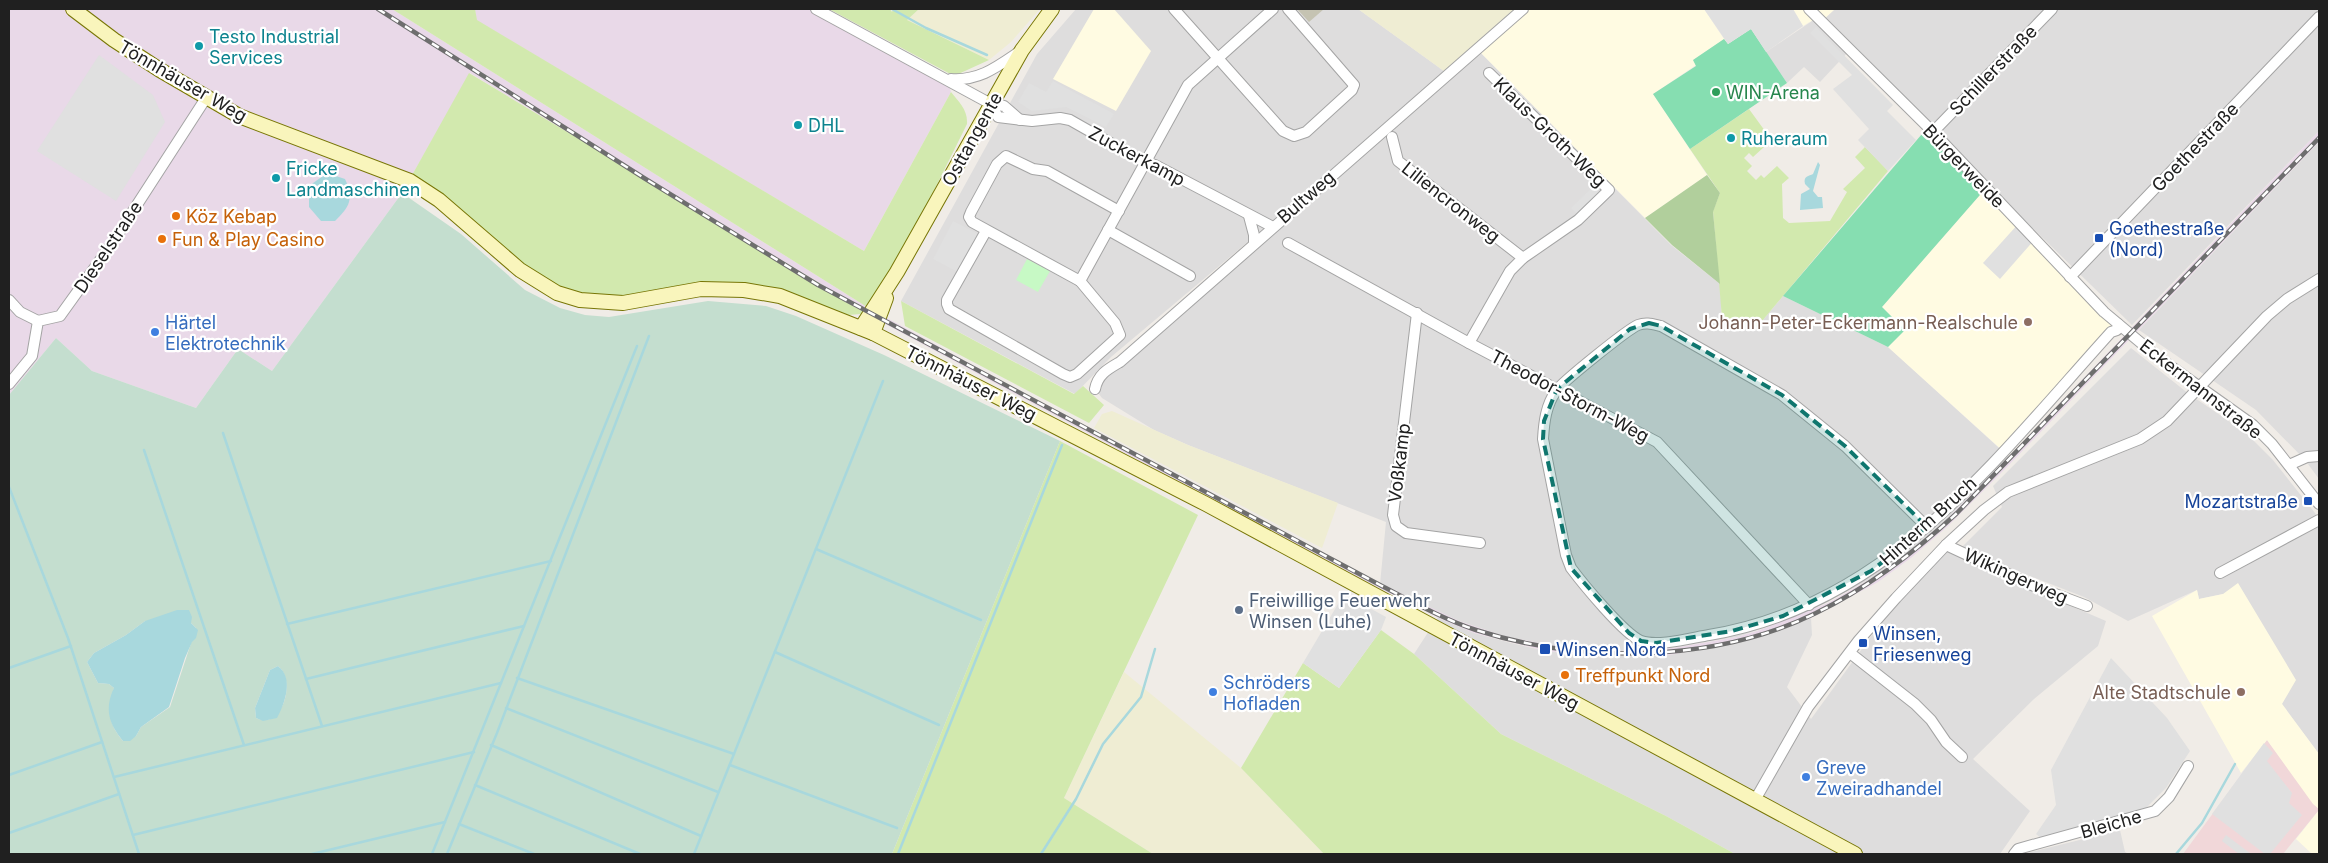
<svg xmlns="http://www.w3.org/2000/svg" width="2328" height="863" font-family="Inter,sans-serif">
<rect width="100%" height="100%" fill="#f0ece7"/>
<g fill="#dedddd">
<path d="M 1076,9 L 1358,9 L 1448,74 L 1477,49 L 1671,245 L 1720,284 L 1722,318 L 1757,327 L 1783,296 L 1888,347 L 2009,457 L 1944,522 L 1908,553 L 1874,577 L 1804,614 L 1737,637 L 1649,650 L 1619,651 L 1548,645 L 1504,636 L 1459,621 L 1421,604 L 1380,584 L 1386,522 L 1188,445 L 1154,430 L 1102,398 L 1095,389 L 1097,380 L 1438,82 L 1111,357 L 1075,394 L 901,301 L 1037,54 Z"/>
<path d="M 1835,9 L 2319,9 L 2319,131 L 2132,325 L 1850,50 L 1820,82 L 1804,67 L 1787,83 L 1766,52 L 1818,17 L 1822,21 Z"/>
<path d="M 2319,142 L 2319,479 L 2305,460 L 2256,410 L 2139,330 Z"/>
<path d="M 2131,348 L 2189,394 L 2245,432 L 2273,460 L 2319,518 L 2319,754 L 2282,704 L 2223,594 L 2199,599 L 2197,590 L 2128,621 L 2084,597 L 1960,549 L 2002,507 L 1993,486 Z"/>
<path d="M 1951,546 L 2036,591 L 2106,621 L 2098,646 L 2034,699 L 1973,759 L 2030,811 L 2000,854 L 1735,854 L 1666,816 L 1501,734 L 1414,654 L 1438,617 L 1474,633 L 1511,643 L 1546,651 L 1595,656 L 1669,655 L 1731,644 L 1811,618 L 1812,635 L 1787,687 L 1811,719 L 1893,606 Z"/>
<path d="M 2120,830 L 2125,852 L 2129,854 L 2023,854 Z"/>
</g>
<path fill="#f1d7d9" d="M 2267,740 L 2319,810 L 2283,854 L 2183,854 Z"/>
<g fill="#e9d9e8">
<path d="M 9,9 L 392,9 L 867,307 L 1076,422 L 1369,578 L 1459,621 L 1504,636 L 1548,645 L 1619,651 L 1673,648 L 1737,637 L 1760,630 L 1828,603 L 1874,577 L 1908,553 L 1944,522 L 2002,464 L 2319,131 L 2319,142 L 2006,468 L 1948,526 L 1912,557 L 1878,582 L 1811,618 L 1753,639 L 1669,655 L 1595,656 L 1546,651 L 1474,633 L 1445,621 L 1337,567 L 863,312 L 470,73 L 402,193 L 272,371 L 238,349 L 196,408 L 92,371 L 56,338 L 9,395 Z"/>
<path d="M 475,9 L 816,9 L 947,79 L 951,92 L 864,251 L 476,20 Z"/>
</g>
<g fill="#fffbe2">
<path d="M 1094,9 L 1114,9 L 1151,51 L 1116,111 L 1053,79 Z"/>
<path d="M 1523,9 L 1704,9 L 1724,39 L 1693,60 L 1696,65 L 1653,94 L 1707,175 L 1645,218 L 1477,49 Z"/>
<path d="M 1793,9 L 1835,9 L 1822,21 L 1818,17 L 1803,26 Z"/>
<path d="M 1986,188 L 2118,324 L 2003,451 L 1888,347 L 1905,330 L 1882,307 Z"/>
<path d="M 2238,583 L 2296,680 L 2282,704 L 2319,754 L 2319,809 L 2313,804 L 2267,740 L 2241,773 L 2152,616 L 2197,590 L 2199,599 L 2223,594 Z"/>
<path d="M 2319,810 L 2319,854 L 2312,854 L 2296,839 Z"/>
</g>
<path fill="#c5c3b2" d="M 1297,9 L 1324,9 L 1309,22 Z"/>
<g fill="#efedd3">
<path d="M 919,9 L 1040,9 L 1011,42 L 989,60 L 907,20 Z"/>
<path d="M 1358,9 L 1523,9 L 1448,74 Z"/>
<path d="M 1112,411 L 1188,445 L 1338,503 L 1322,548 L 1094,428 L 1102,414 Z"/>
<path d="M 1124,672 L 1241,768 L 1324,854 L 1153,854 L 1064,798 Z"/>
</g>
<g fill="#d2e9ae">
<path d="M 392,9 L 475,9 L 477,20 L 864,251 L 951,92 C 959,102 968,110 967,124 L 913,233 L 867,307 Z"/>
<path d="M 829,9 L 890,9 L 892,12 L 893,9 L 919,9 L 907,20 L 989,60 L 954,76 Z"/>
<path d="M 469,73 L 866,311 L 861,314 L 848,315 L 778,290 L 606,299 L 559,288 L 538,277 L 411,177 Z"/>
<path d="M 1749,109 L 1765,131 L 1762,141 L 1764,147 L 1753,157 L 1749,153 L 1744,158 L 1752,166 L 1747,171 L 1756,180 L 1761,175 L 1764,178 L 1777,166 L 1789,178 L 1782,184 L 1783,218 L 1789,223 L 1830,221 L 1847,192 L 1843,189 L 1865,168 L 1855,157 L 1865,147 L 1888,171 L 1757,327 L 1722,318 L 1713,211 L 1720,193 L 1690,149 Z"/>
<path d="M 901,301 L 1074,394 L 1083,386 L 1104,405 L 1089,423 L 905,326 Z"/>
<path d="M 1060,441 L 1198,515 L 1064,798 L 1153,854 L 892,854 Z"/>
<path d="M 1381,630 L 1414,654 L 1501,734 L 1666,816 L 1735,854 L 1324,854 L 1241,768 L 1303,663 L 1339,688 Z"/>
</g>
<path fill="#b1cf9c" d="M 1707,175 L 1720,193 L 1713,212 L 1720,284 L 1672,245 L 1645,218 Z"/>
<path fill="#c4decf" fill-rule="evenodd" d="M 402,193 L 461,234 L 525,290 L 560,308 L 585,315 L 609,317 L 708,301 L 766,306 L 796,316 L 884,355 L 1060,441 L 892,854 L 9,854 L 9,395 L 56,338 L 92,371 L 196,408 L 238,349 L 272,371 ZM 145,621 L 191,623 L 196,628 L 170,707 L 141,727 L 136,736 L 123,741 C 106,721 110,712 114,688 L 109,684 L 98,683 L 87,662 L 94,653 L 126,635 ZM 278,666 C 297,680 282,731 256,718 L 255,708 L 270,670 Z"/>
<path fill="#c7f9c5" d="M 1027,259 L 1050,271 L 1038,292 L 1016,280 Z"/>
<g fill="#86deb1">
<path d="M 1751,29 L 1787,83 L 1690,149 L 1653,94 L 1696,66 L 1693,60 L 1724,39 L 1728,44 Z"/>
<path d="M 1928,127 L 1986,188 L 1882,307 L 1905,330 L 1888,347 L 1783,296 Z"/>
</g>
<g fill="#e0e0e0">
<path d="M 1704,9 L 1793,9 L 1803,26 L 1766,52 L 1751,29 L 1728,44 Z"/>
<path d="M 1816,27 L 1893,105 L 1887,111 L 1916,140 L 1888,171 L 1858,140 L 1869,129 L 1833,89 L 1852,75 L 1810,33 Z"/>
<path d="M 99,55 L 153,95 L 165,122 L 116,201 L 37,151 Z"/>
<path d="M 1053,81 L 1114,114 L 1106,127 L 1066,107 L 1032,111 L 1018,102 L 1029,83 L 1046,92 Z"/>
<path d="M 1593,187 L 1599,193 L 1577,214 L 1571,208 Z"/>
<path d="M 953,221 L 978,234 L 958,272 L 933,259 Z"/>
<path d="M 2019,223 L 2035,239 L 2000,279 L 1983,263 Z"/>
<path d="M 1344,594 L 1386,617 L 1381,630 L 1339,688 L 1303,663 Z"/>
<path d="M 2111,658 L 2167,718 L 2190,751 L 2166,788 L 2143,811 L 2042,839 L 2036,834 L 2056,805 L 2051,770 Z"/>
<path d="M 2264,743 L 2273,753 L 2267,761 L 2292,793 L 2289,803 L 2302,815 L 2270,854 L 2265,854 L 2212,814 Z"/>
<path d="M 2226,835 L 2251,854 L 2239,854 L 2222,841 Z"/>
</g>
<g fill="#a8d8dd">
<path d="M 1818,162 L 1820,165 L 1813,191 L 1818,197 L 1822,197 L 1823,208 L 1800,210 L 1801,194 L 1810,189 L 1805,184 C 1803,176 1809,176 1813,174 Z"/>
<path d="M 327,173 L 345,179 C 354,199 350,206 335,221 L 321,221 L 309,207 L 309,186 Z"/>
<path d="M 177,610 L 189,610 L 192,617 L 191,623 L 198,630 L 196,638 L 192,642 L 185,658 L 169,707 L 141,727 L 136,736 L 130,741 L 123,741 C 109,724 104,709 114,688 L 109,684 L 98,683 L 87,662 L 94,653 L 126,635 L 145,621 Z"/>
<path d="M 278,666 C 294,678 285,703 277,718 L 263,721 L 256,718 L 255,708 L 270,670 Z"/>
</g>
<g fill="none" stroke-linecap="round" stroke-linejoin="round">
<g stroke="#a8d8dd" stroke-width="2.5">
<path d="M 892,9 L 926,28 L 987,55"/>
<path d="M 223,433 L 322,726"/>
<path d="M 144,450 L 244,745"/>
<path d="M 9,487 L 68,638 L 139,854"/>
<path d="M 816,549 L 981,620"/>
<path d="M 287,624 L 551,561"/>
<path d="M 775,652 L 939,725"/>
<path d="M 9,668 L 71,646"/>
<path d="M 517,678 L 734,754"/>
<path d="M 306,679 L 524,626"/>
<path d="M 506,708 L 718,792"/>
<path d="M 491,745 L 701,836"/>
<path d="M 730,765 L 897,828"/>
<path d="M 9,775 L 102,742"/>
<path d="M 114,777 L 501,683"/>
<path d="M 475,785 L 640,854"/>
<path d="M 459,824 L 534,854"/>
<path d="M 9,833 L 119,794"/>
<path d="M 133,835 L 474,752"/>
<path d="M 312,854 L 445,822"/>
<path d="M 432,854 L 637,346"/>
<path d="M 447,854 L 497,733 L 649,336"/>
<path d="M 694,854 L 883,381"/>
<path d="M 898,854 L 1062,445"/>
<path d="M 1041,854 L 1076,799 L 1103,744 L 1141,697 L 1155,649"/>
<path d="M 2176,854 L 2202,823 L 2235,764"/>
</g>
<g stroke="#a4a4a4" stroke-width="12">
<g id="street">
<path d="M 816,9 L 991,104 L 1004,106 L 1020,120"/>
<path d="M 1174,9 L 1283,131 L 1294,136 L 1306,132 L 1352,90 L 1354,85 L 1288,9"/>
<path d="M 1809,9 L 1933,132 L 2104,312 L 2159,358 L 2253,425 L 2272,444 L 2319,504"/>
<path d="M 951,79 C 979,81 997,67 1019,52"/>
<path d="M 991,104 L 998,117 L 1032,121 L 1060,118 L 1070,120 L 1144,162 L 1155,165 L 1273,227"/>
<path d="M 1933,132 L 2052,9"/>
<path d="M 1392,137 L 1398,161 L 1523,258"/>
<path d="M 1249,216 L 1254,235 L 1254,243"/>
<path d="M 1108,230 L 1190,276"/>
<path d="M 986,231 L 947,300 L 947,304 L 949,309 L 1063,374 L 1070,377 L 1077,374 L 1120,335 L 1115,323 L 1080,281 L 1188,85 L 1273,9"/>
<path d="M 1288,243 L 1469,343 L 1657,442 L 1809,605"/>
<path d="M 2070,277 L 2319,17"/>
<path d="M 1080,281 L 972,222 L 969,217 L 971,212 L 997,164 L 1006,156 L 1033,169 L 1047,171 L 1119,211"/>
<path d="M 9,300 L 20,312 L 38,321"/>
<path d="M 1417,313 L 1393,515 L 1396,526 L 1406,533 L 1480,543"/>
<path d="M 1469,343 L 1510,271 L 1523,258 L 1578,220 L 1609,190 L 1489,73"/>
<path d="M 9,384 L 32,356 L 38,321 L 60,316 L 111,245 L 206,98"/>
<path d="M 1095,389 C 1098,374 1108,369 1120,362 L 1523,9"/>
<path d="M 2289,465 L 2307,457 L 2319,456"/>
<path d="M 1927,527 L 1845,446 L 1782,395 L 1661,326 C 1652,324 1646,322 1638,325 C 1628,329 1562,382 1556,391 C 1546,405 1544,422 1543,439 L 1566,555 L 1571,568 C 1583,584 1624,634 1641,641 C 1658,647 1691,638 1709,635 C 1888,606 1996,459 2111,332 L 2117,330 L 2118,324"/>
<path d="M 1946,545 L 2034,586 L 2087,606"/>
<path d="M 2220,573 L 2319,520"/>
<path d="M 1850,653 L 1915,704 L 1931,720 L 1946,742 L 1962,757"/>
<path d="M 1755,800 L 1808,707 L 1859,640 L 1896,598 L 1946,545 L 1984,510 L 2008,492 L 2140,439 L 2167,421 L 2267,316 L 2287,299 L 2319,279"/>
<path d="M 2014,854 L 2018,849 L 2155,811 L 2169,797 L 2188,766"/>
</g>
</g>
<g stroke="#787606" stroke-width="16">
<g id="secondary">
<path d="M 73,9 L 114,40 L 160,70 L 239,116 L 410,181 L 439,200 L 520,270 L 557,293 L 580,300 L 623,303 L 701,289 L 744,290 L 780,296 L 873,333 L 1206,504 L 1855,854"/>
<path d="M 861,328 L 897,272 L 1022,50 L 1052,9"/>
<path d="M 873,333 L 886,298"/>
</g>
</g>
<use href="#street" stroke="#fff" stroke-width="10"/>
<use href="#secondary" stroke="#f9f5bc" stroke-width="14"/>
<g stroke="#6e6e6e" stroke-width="4.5">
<path id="rail" d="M 378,9 L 644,178 L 818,285 L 1380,585 C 1411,601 1443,619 1476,630 C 1582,664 1715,663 1816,613 C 1869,587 1914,553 1957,513 L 2319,138"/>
</g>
<use href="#rail" stroke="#fff" stroke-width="2.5" stroke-dasharray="8" stroke-linecap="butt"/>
</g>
<path fill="#0f766e" fill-opacity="0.2" stroke="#0f766e" stroke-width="4" stroke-dasharray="10 6" stroke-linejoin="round" d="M 1649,323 L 1661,326 L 1782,395 L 1845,446 L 1927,527 L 1871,571 L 1783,616 L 1732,631 L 1656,643 L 1641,641 L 1629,633 L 1571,568 L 1543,439 L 1544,421 L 1557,389 L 1630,329 Z"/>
<g fill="#0f9aa8" stroke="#fff" stroke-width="2">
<circle cx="199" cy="46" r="5"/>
<circle cx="798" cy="125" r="5"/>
<circle cx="1731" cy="138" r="5"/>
<circle cx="276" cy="178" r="5"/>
</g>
<circle fill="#2e9e5b" stroke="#fff" stroke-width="2" cx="1716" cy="92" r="5"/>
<g fill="#e8710a" stroke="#fff" stroke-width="2">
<circle cx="176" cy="216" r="5"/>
<circle cx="162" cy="239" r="5"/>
<circle cx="1565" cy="675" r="5"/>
</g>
<g fill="#1a4fb4" stroke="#fff" stroke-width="2">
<rect x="2094" y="233" width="10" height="10" rx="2.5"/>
<rect x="2303" y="496" width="10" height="10" rx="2.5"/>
<rect x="1858" y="638" width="10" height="10" rx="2.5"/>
<rect x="1539" y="643" width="12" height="12" rx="2.5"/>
</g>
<g fill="#8d6e63" stroke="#fff" stroke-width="2">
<circle cx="2028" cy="322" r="5"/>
<circle cx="2241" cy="692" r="5"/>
</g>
<g fill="#3f7fe0" stroke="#fff" stroke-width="2">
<circle cx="155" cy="332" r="5"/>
<circle cx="1213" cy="692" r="5"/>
<circle cx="1806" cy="777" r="5"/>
</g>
<circle fill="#5c6f8a" stroke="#fff" stroke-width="2" cx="1239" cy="610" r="5"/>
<g text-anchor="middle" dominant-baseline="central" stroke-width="4.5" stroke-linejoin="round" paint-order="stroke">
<g font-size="18" fill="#0d838f" stroke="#fff" text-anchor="start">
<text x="209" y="36">Testo Industrial<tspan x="209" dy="21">Services</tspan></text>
<text x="808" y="125">DHL</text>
<text x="1741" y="138">Ruheraum</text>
<text x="286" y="168">Fricke<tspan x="286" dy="21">Landmaschinen</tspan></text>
</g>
<g font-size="18" fill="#202020" stroke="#fff">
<text transform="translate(1993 70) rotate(-46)">Schillerstraße</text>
<text transform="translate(183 81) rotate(30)">Tönnhäuser Weg</text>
<text transform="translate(1550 132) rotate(44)">Klaus-Groth-Weg</text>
<text transform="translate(972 139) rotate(-61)">Osttangente</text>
<text transform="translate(2195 147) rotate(-46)">Goethestraße</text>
<text transform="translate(1137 156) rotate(28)">Zuckerkamp</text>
<text transform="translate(1964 166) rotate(46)">Bürgerweide</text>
<text transform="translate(1306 197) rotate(-41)">Bultweg</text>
<text transform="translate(1451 202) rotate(38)">Liliencronweg</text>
<text transform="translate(108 247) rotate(-56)">Dieselstraße</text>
<text transform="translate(971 383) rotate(27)">Tönnhäuser Weg</text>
<text transform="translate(2201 389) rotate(38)">Eckermannstraße</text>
<text transform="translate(1570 396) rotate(28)">Theodor-Storm-Weg</text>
<text transform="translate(1399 463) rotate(-83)">Voßkamp</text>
<text transform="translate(1928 521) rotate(-42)">Hinterm Bruch</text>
<text transform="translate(2016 576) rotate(24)">Wikingerweg</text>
<text transform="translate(1514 671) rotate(28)">Tönnhäuser Weg</text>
<text transform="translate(2111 824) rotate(-16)">Bleiche</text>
</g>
<g font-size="18" fill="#27864d" stroke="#fff" text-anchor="start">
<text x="1726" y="92">WIN-Arena</text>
</g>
<g font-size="18" fill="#c56008" stroke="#fff" text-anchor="start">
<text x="186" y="216">Köz Kebap</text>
<text x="172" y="239">Fun &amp; Play Casino</text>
<text x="1575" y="675">Treffpunkt Nord</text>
</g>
<g font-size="18" fill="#164399" stroke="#fff" text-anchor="start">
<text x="2109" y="228">Goethestraße<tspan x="2109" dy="21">(Nord)</tspan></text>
<text x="2298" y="501" text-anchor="end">Mozartstraße</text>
<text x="1873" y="633">Winsen,<tspan x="1873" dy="21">Friesenweg</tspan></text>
<text x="1556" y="649">Winsen Nord</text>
</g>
<g font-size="18" fill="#366cbe" stroke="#fff" text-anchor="start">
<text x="165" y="322">Härtel<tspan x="165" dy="21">Elektrotechnik</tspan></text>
<text x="1223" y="682">Schröders<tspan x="1223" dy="21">Hofladen</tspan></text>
<text x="1816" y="767">Greve<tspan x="1816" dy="21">Zweiradhandel</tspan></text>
</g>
<g font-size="18" fill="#785e54" stroke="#fff" text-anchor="end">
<text x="2018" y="322">Johann-Peter-Eckermann-Realschule</text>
<text x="2231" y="692">Alte Stadtschule</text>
</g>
<g font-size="18" fill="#4e5e75" stroke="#fff" text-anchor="start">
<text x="1249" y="600">Freiwillige Feuerwehr<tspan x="1249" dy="21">Winsen (Luhe)</tspan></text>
</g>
</g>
<rect width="2328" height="863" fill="none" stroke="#202020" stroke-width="20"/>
</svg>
